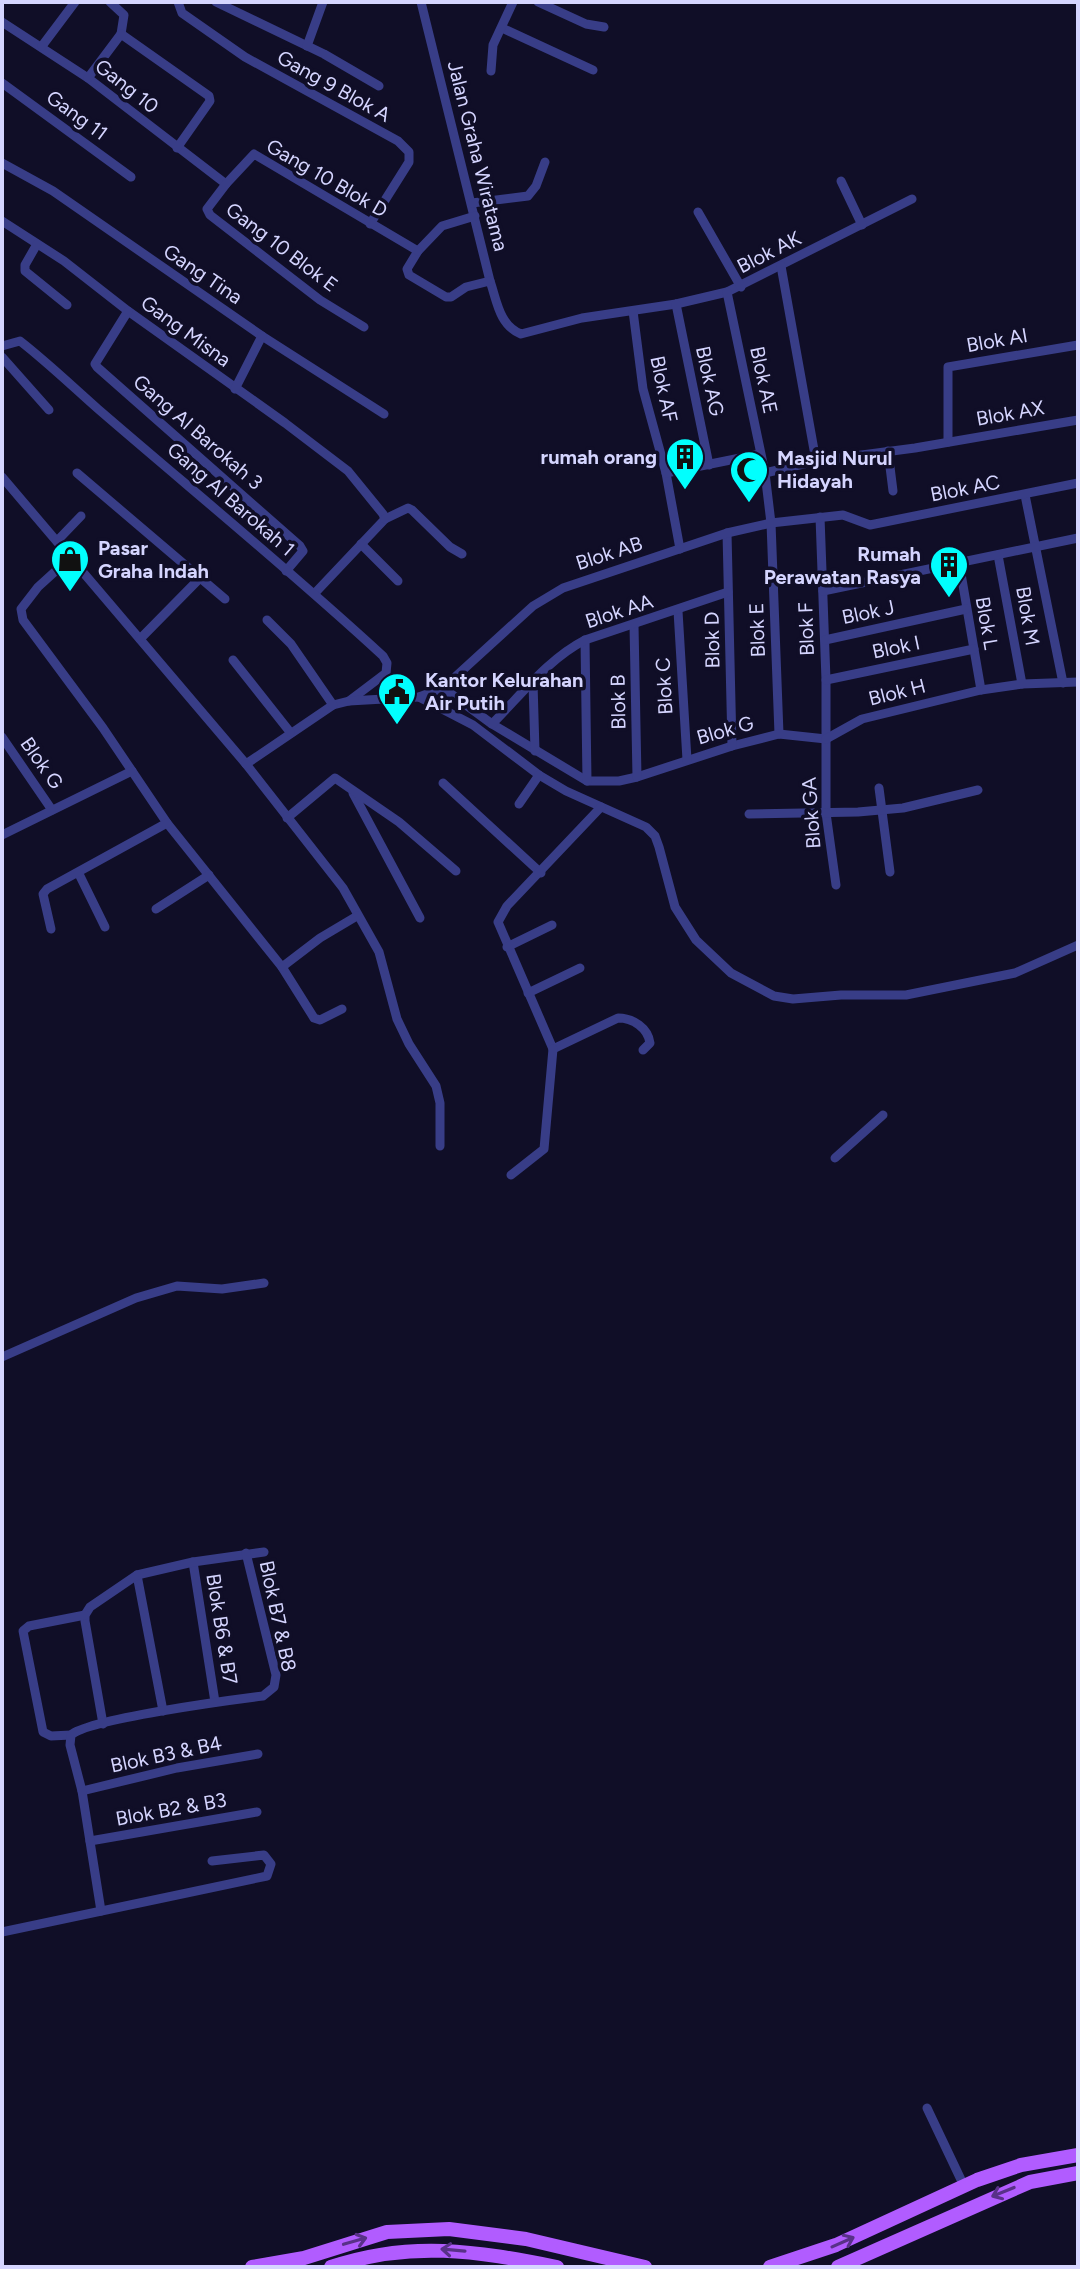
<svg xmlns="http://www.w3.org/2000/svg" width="1080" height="2269" font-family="Figtree,sans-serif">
<rect width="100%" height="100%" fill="#100e27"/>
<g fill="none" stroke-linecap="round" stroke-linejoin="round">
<g stroke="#383d87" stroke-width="9">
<path d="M 110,2 L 124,15 L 121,34"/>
<path d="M 178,2 L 182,13 L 245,57 L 398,141 L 409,152 L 409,162 L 370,224"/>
<path d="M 216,2 L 324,54 L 379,86"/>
<path d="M 421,2 L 490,281 C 497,301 499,325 521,334 L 582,318 L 676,304 L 727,292 L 912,199"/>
<path d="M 538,2 L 586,24 L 604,27"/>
<path d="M 2,22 L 88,78 L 226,184"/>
<path d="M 502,28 L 593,70"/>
<path d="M 42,46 L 75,2"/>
<path d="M 307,46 L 323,2"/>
<path d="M 491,71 L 493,45 L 513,2"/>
<path d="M 88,78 L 121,34 L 209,96 L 210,101 L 177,148"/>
<path d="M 2,83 L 131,177"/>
<path d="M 2,163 L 53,191 L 262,336 L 384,414"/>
<path d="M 841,181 L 862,225"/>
<path d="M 472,203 L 528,196 L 536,186 L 545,162"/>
<path d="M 698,212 L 741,287"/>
<path d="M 475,216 L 442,226 L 418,251 L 407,269 L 409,275 L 446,297 L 451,297 L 466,287 L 490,281"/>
<path d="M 2,221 L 64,261 L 128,311 L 285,423 L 348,471 L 383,514 L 385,519 L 315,593"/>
<path d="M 37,244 L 25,265 L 25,271 L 67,305"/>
<path d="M 781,266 L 816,461"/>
<path d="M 727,292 L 765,473 L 771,523 L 779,734"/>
<path d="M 676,304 L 709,465"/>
<path d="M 128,311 L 95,364 L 97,367 L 300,546 L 303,551 L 286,571"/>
<path d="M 633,311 L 643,389 L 666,473 L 680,549"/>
<path d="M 364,327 L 320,300 L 210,215 L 207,209 L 226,184 L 254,154 L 418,251"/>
<path d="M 2,346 L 20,341 C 47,362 72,386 98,409 C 193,491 291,571 383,656 L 387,663 L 386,673 L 349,701"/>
<path d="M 2,357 L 49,410"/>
<path d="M 235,389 L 262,336"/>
<path d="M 948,442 L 948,367 L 1078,345"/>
<path d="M 888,451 L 893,491"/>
<path d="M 77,473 L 225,599"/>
<path d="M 666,473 L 760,454"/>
<path d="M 765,473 L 816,461 L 915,448 L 1078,420"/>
<path d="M 2,477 L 246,764 L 333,705 L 349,701 L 419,697 L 443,688 L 492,724 L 587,781 L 619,781 L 637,777 L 732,746 L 779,734 L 826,739"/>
<path d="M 1025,495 L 1063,683"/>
<path d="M 820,517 L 826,680 L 826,813 L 836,885"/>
<path d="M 385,519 L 408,508 L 412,510 L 450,547 L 462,554"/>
<path d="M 727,533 L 732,746"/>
<path d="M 57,541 L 81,516"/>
<path d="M 361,544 L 398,581"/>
<path d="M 998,555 L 1022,684"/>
<path d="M 71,557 L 38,587 L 21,609 L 23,620 L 103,728 L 167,823 L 282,967 L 314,1018 L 320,1020 L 342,1009"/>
<path d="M 959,562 L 981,690"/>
<path d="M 823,591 L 1078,538"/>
<path d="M 678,611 L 687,760"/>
<path d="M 267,620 L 291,644 L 333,705"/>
<path d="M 634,625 L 637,777"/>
<path d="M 140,639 L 201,577"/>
<path d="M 585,640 L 587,781"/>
<path d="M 825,640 L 966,609"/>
<path d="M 233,660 L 290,732"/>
<path d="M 826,680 L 974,649"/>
<path d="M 533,683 L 535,751"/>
<path d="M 443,688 L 533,606 L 563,588 L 727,533 L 771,523 L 843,515 L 870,525 L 1078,483"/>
<path d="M 419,697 L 473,725 L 539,775 L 566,791 L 646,827 L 655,836 L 659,847 L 675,907 L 696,940 L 731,973 L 774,996 L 793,999 L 841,995 L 906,995 L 1015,973 L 1078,945"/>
<path d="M 492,724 C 521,695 548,659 585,640 L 728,592"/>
<path d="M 2,737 L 52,810"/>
<path d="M 826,739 L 862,719 L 981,690 L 1022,684 L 1078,682"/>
<path d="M 246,764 L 343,888 L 379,952 L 397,1019 L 409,1044 L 436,1086 L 440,1103 L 440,1146"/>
<path d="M 443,783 L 541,873"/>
<path d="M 879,788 L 890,872"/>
<path d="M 353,793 L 420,918"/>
<path d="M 519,804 L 539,775"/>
<path d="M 601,807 L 507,906 L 498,922 L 553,1049 L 618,1018 C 633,1018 648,1028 650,1043 L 643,1050"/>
<path d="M 749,814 L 858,812 L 903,808 L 978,790"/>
<path d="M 287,818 L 335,778 L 399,822 L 456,871"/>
<path d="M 2,835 L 132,771"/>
<path d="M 79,874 L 105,927"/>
<path d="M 156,909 L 209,875"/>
<path d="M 51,929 L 43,894 L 47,889 L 167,823"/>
<path d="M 507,947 L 552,925"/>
<path d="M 282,967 L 320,938 L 357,916"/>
<path d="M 528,993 L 580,968"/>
<path d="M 835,1158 L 883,1115"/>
<path d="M 511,1175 L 544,1149 L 553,1049"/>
<path d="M 2,1357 L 136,1298 L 177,1286 L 222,1289 L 264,1283"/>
<path d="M 193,1562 L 215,1702"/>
<path d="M 137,1575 L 163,1711"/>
<path d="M 103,1724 L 85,1621 L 85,1615 L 90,1607 L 137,1575 L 193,1562 L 264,1552"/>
<path d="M 71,1735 L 51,1736 L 43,1732 L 23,1631 L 29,1626 L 85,1615"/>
<path d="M 82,1791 L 177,1768 L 258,1754"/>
<path d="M 90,1841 L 257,1812"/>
<path d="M 101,1911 L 82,1791 L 70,1745 L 71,1735 C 88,1719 231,1700 263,1696 L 274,1687 L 276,1675 L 246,1553"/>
<path d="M 2,1932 L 267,1876 L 271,1864 L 264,1855 L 212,1861"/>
<path d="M 927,2108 L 964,2186"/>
</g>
<g stroke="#b15cff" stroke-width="14">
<path d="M 252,2267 L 304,2258 L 387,2232 L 449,2229 L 526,2239 L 645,2267"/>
<path d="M 331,2267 C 411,2240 476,2251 557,2267"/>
<path d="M 770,2267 L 836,2245 L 977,2180 L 1021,2165 L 1078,2155"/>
<path d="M 838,2267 L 1030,2182 L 1078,2173"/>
</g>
</g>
<defs><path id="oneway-shaft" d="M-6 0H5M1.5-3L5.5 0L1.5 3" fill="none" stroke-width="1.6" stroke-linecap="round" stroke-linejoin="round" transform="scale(2)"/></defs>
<g stroke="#583188">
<use href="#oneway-shaft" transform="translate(1003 2192) rotate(158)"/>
<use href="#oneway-shaft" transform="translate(355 2241) rotate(-16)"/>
<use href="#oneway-shaft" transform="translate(843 2242) rotate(-24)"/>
<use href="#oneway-shaft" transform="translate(453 2250) rotate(-175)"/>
</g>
<defs>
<g id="building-pin" transform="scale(2)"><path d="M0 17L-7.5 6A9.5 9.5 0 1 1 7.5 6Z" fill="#01fffe" stroke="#100e27"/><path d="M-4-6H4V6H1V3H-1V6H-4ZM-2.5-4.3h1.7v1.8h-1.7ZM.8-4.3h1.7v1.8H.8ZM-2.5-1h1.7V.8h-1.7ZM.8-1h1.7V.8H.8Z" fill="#111"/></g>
<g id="mosque-pin" transform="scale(2)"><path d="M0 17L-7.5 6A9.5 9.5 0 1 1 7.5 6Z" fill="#01fffe" stroke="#100e27"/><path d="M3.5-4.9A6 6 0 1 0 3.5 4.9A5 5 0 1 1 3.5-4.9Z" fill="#111"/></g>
<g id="shop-pin" transform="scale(2)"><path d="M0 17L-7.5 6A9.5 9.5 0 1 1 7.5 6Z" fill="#01fffe" stroke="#100e27"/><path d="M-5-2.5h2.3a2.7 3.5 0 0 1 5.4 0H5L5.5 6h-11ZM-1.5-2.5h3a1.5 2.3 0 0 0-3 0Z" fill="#111"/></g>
<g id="civic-pin" transform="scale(2)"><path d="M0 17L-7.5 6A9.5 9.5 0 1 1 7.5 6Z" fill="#01fffe" stroke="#100e27"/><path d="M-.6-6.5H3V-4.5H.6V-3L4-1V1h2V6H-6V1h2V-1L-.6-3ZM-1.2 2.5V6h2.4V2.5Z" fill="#111"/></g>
</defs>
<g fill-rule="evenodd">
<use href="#building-pin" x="685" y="457"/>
<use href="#mosque-pin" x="749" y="470"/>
<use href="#shop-pin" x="70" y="559"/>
<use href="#building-pin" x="949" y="565"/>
<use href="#civic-pin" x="397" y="692"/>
</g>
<g text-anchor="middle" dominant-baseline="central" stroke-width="7" stroke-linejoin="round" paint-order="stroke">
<g font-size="20" fill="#d5d5ff" stroke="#100e27">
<text transform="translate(127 86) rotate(38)">Gang 10</text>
<text transform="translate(334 86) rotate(29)">Gang 9 Blok A</text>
<text transform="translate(77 115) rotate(36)">Gang 11</text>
<text transform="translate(478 156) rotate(76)">Jalan Graha Wiratama</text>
<text transform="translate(327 178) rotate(30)">Gang 10 Blok D</text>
<text transform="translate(282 247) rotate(37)">Gang 10 Blok E</text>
<text transform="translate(769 252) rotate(-27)">Blok AK</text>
<text transform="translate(203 274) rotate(34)">Gang Tina</text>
<text transform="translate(186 331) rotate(36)">Gang Misna</text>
<text transform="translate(997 340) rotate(-10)">Blok AI</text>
<text transform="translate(764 380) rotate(78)">Blok AE</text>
<text transform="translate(710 381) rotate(78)">Blok AG</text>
<text transform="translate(664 389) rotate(78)">Blok AF</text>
<text transform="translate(1010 413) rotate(-10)">Blok AX</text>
<text transform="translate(198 432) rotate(41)">Gang Al Barokah 3</text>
<text transform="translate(965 488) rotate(-11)">Blok AC</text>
<text transform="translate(231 499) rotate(41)">Gang Al Barokah 1</text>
<text transform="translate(609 553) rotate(-18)">Blok AB</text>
<text transform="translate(619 611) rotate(-18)">Blok AA</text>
<text transform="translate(868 612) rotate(-12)">Blok J</text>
<text transform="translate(1028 616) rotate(80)">Blok M</text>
<text transform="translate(987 623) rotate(80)">Blok L</text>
<text transform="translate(806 629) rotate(-92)">Blok F</text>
<text transform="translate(757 630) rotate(-92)">Blok E</text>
<text transform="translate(712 640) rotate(-91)">Blok D</text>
<text transform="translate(896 647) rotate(-12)">Blok I</text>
<text transform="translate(664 686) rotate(-93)">Blok C</text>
<text transform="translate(897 692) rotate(-14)">Blok H</text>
<text transform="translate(618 702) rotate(-91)">Blok B</text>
<text transform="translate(725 730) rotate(-16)">Blok G</text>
<text transform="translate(42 763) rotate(55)">Blok G</text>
<text transform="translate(811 813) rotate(-94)">Blok GA</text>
<text transform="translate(278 1616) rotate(78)">Blok B7 &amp; B8</text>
<text transform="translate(222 1629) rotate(81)">Blok B6 &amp; B7</text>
<text transform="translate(166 1754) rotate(-12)">Blok B3 &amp; B4</text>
<text transform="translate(171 1809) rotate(-10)">Blok B2 &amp; B3</text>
</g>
<g font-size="20" font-weight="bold" fill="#d5d5ff" stroke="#100e27" text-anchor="start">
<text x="657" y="457" text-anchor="end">rumah orang</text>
<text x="777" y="458">Masjid Nurul<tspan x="777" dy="23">Hidayah</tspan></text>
<text x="98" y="548">Pasar<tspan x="98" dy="23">Graha Indah</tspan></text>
<text x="921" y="554" text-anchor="end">Rumah<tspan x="921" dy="23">Perawatan Rasya</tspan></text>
<text x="425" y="680">Kantor Kelurahan<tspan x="425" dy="23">Air Putih</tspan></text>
</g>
</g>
<rect width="1080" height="2269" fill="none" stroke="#d5d5ff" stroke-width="8"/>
</svg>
